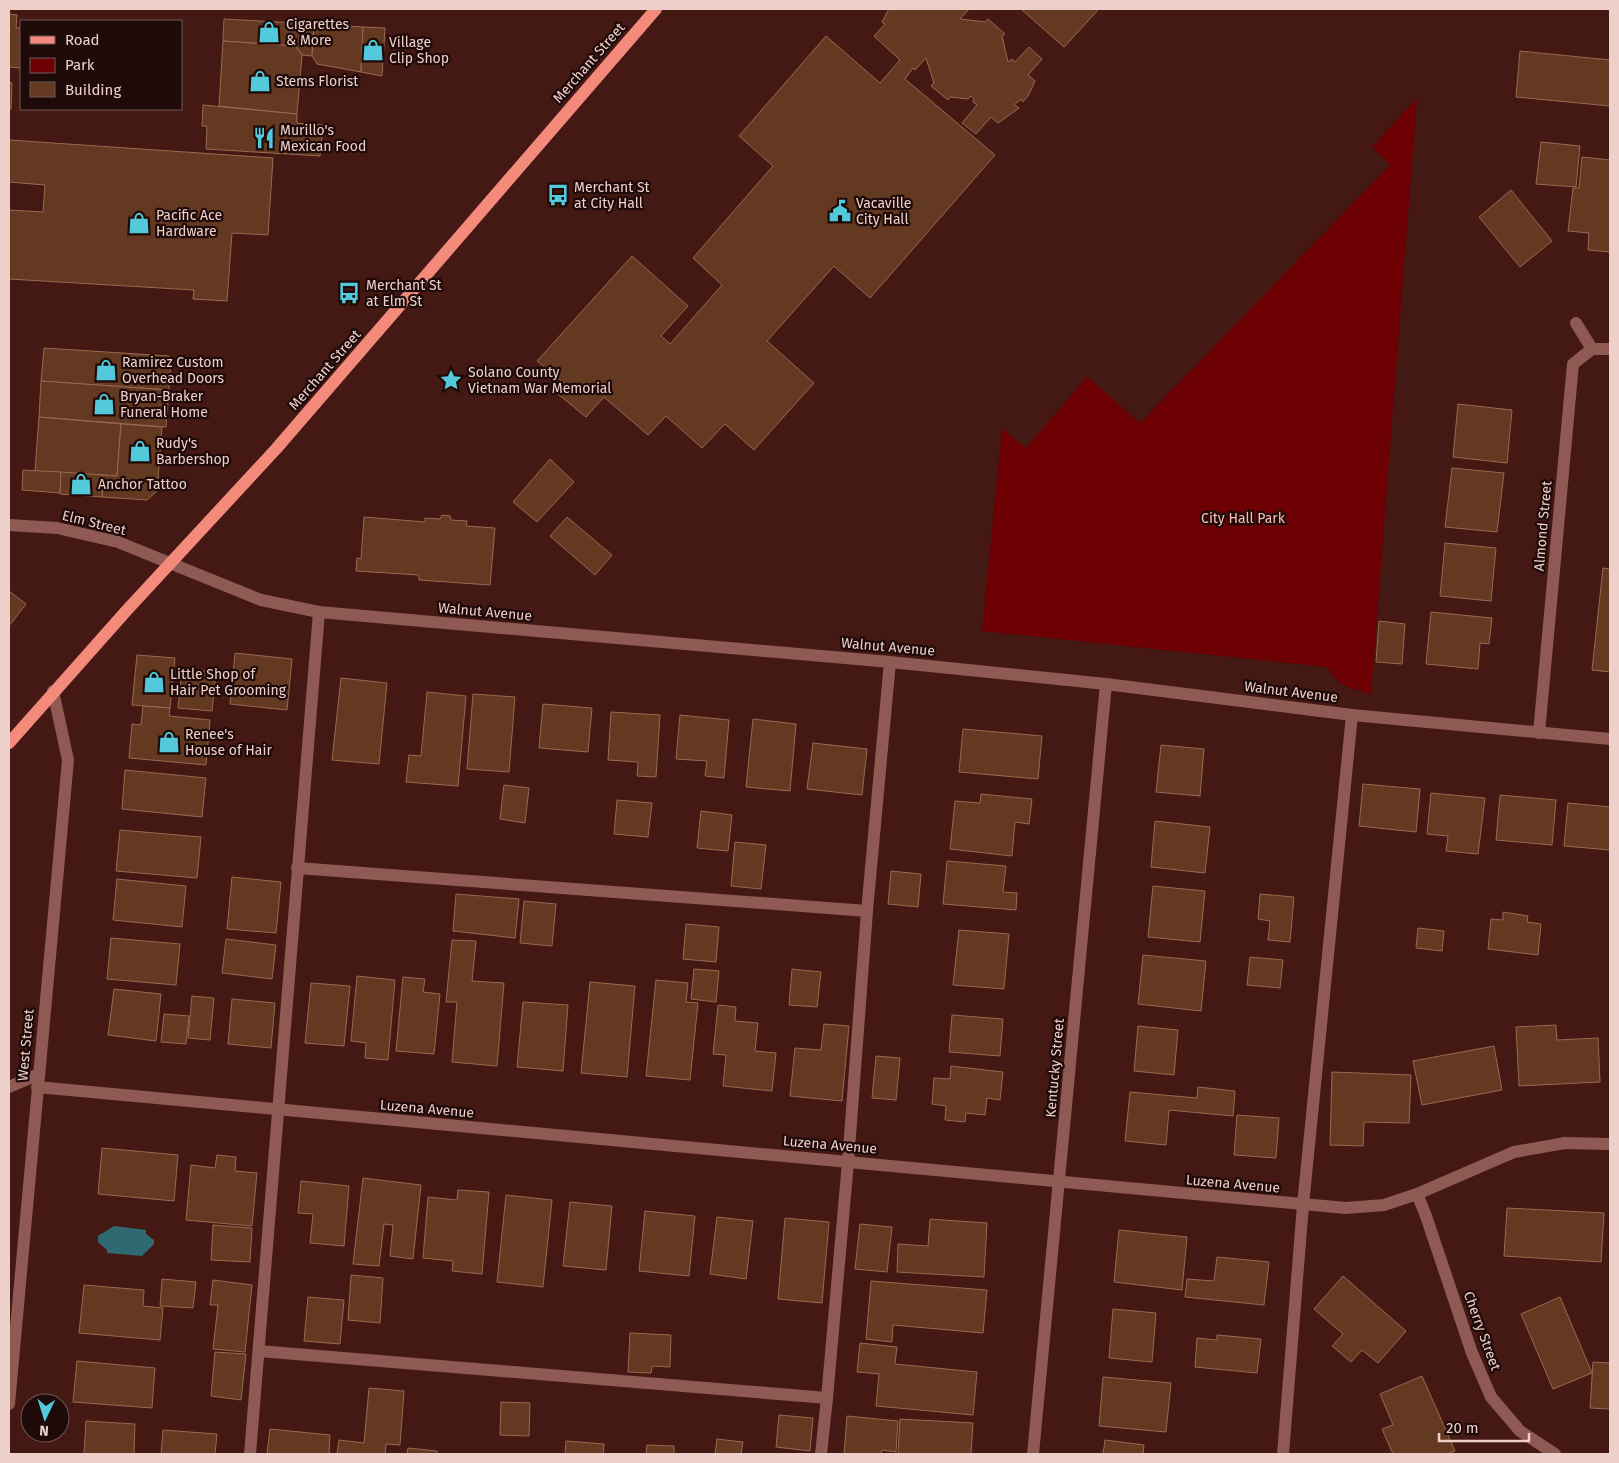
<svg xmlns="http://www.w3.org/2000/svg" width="1619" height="1463" font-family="'Fira Sans',sans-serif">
<rect width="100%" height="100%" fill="#441813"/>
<path fill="#6d0002" d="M 1417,98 L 1371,694 C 1350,688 1339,687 1327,667 L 982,631 L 1002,429 L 1026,448 L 1087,377 L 1140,423 L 1390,165 L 1372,147 Z"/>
<path fill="#2f6972" d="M 114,1226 L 146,1230 L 146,1234 L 154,1240 L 154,1244 L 142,1256 L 107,1253 L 107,1250 L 98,1242 L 98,1236 Z"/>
<g fill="#633921" stroke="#986a51">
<path d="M 889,9 L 969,9 L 960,19 L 986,22 L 988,19 L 1005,34 L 1002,36 L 1008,62 L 1012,59 L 1015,62 L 1029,47 L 1042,59 L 1028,75 L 1035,81 L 1028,96 L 1023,102 L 1021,99 L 1014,105 L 1019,108 L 998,123 L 991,117 L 976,134 L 962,123 L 977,105 L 973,102 L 974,99 L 971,96 L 968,99 L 950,97 L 948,100 L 931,86 L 934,83 L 926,58 L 915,70 L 913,68 L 905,79 L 995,155 L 870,298 L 834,266 L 767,341 L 814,383 L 754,450 L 725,424 L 702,448 L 666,416 L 648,435 L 604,397 L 586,417 L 558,394 L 566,385 L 537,361 L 632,256 L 688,306 L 661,336 L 670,344 L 722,285 L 693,258 L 773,166 L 739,136 L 826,36 L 880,83 L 900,60 L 874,36 L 885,24 L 882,22 Z"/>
<path d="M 1021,9 L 1099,9 L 1064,47 Z"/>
<path d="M 9,14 L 17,15 L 16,28 L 21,28 L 21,68 L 9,67 Z"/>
<path d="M 224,19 L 314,24 L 312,56 L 302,55 L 295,46 L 223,41 Z"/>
<path d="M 314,24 L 363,27 L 361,72 L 317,64 L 312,56 Z"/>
<path d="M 363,27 L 385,28 L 382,76 L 361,72 Z"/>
<path d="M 223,41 L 295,46 L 302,55 L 297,114 L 219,106 Z"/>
<path d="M 1520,51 L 1610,60 L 1610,106 L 1516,97 Z"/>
<path d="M 9,82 L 12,83 L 11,109 L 9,109 Z"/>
<path d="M 203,105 L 297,114 L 297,123 L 323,125 L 320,156 L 206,149 L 207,126 L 202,126 Z"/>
<path d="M 9,140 L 273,158 L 268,235 L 232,233 L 227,301 L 193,299 L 194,290 L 9,279 L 9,210 L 43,212 L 45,185 L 9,182 Z"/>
<path d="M 1541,142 L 1580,146 L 1576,187 L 1536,184 Z"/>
<path d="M 1582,157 L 1610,160 L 1610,252 L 1588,250 L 1589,233 L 1568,231 L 1573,188 L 1579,188 Z"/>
<path d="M 1511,190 L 1552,241 L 1520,267 L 1479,217 Z"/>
<path d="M 44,348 L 169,356 L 171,359 L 169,390 L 41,381 Z"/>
<path d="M 41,381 L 169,390 L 166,427 L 39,417 Z"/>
<path d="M 1458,404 L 1512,410 L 1507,463 L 1453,457 Z"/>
<path d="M 39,417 L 121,424 L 117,476 L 35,471 Z"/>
<path d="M 121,424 L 162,427 L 157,491 L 147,500 L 102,497 L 103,475 L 117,476 Z"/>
<path d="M 550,459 L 574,482 L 537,522 L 513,502 Z"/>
<path d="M 1452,468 L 1504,473 L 1497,532 L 1445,527 Z"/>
<path d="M 23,470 L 61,472 L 60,493 L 22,490 Z"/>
<path d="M 61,472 L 103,475 L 102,497 L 60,494 Z"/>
<path d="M 442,515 L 450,516 L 451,520 L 467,521 L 466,526 L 495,528 L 490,585 L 419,580 L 419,575 L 356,571 L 357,558 L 361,559 L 364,517 L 425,522 L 425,518 L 440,519 Z"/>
<path d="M 567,517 L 612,555 L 595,575 L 550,536 Z"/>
<path d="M 1445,543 L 1496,548 L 1491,601 L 1440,596 Z"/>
<path d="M 1603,568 L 1610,569 L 1610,672 L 1592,670 Z"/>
<path d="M 9,591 L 26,604 L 9,626 Z"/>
<path d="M 1431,612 L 1492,618 L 1489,644 L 1480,643 L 1478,669 L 1426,664 Z"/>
<path d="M 1379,621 L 1405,624 L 1402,664 L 1376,662 Z"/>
<path d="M 235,653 L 292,659 L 287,710 L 230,704 Z"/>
<path d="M 137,655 L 175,658 L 170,708 L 132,705 Z"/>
<path d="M 182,669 L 216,672 L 212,711 L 178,708 Z"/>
<path d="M 341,678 L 387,683 L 379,764 L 332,760 Z"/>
<path d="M 427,692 L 466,696 L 458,786 L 406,782 L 409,755 L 421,756 Z"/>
<path d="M 473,694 L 515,697 L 509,772 L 467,769 Z"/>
<path d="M 543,704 L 592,708 L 588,752 L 539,748 Z"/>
<path d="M 143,706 L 170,708 L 169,716 L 210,720 L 206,765 L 129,758 L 132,724 L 141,725 Z"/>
<path d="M 611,712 L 660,715 L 656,777 L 637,776 L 638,762 L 608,760 Z"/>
<path d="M 680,715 L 729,720 L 724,778 L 705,776 L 707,761 L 676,759 Z"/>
<path d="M 753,719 L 796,724 L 790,791 L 746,787 Z"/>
<path d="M 963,729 L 1042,736 L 1038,779 L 959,772 Z"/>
<path d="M 813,743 L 867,749 L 862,795 L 807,789 Z"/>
<path d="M 1161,745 L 1204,749 L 1200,796 L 1156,792 Z"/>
<path d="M 125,770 L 206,778 L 202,817 L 122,809 Z"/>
<path d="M 1363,784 L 1420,789 L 1416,832 L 1359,826 Z"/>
<path d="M 504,785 L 529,788 L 525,823 L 500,819 Z"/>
<path d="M 1431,793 L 1485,798 L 1478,854 L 1446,851 L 1448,836 L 1427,834 Z"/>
<path d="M 981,794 L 1032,799 L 1029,824 L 1015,822 L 1012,856 L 950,849 L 955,801 L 980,803 Z"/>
<path d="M 1500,795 L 1556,800 L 1552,845 L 1496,840 Z"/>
<path d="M 617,800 L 652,803 L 648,837 L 614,834 Z"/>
<path d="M 1568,803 L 1610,807 L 1610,850 L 1564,846 Z"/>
<path d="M 701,811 L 732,815 L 728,851 L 697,848 Z"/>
<path d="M 1155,821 L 1210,827 L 1205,873 L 1151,867 Z"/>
<path d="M 120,830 L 201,837 L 197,878 L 116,871 Z"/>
<path d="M 735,842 L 766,845 L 761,889 L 731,886 Z"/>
<path d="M 947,861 L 1006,866 L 1003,892 L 1017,893 L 1016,910 L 943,904 Z"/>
<path d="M 891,871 L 921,874 L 918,907 L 888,904 Z"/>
<path d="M 232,877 L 281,882 L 276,933 L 227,929 Z"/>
<path d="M 117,879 L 186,886 L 182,927 L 113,920 Z"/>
<path d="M 1153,886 L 1205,891 L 1200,942 L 1148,937 Z"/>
<path d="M 456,894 L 519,899 L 515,938 L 453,931 Z"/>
<path d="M 1260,894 L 1294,897 L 1290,942 L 1268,940 L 1270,921 L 1258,919 Z"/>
<path d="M 524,901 L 556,904 L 552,946 L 520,943 Z"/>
<path d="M 1503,912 L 1528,916 L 1527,922 L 1541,924 L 1538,955 L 1488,949 L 1491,919 L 1503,920 Z"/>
<path d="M 686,924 L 719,927 L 716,962 L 683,959 Z"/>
<path d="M 1418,928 L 1444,931 L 1442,951 L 1416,948 Z"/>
<path d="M 959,930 L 1009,934 L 1004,989 L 953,985 Z"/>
<path d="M 111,938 L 180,944 L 176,985 L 107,979 Z"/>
<path d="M 226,939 L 276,945 L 272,979 L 222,973 Z"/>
<path d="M 452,940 L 476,941 L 472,981 L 504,983 L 497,1066 L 452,1062 L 457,1002 L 446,1002 Z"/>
<path d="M 1143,955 L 1206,961 L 1201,1011 L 1138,1004 Z"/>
<path d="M 1250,957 L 1283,960 L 1280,988 L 1247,985 Z"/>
<path d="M 694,969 L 719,971 L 716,1002 L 691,999 Z"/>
<path d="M 792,969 L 821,972 L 817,1007 L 789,1005 Z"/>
<path d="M 357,976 L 395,980 L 388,1060 L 365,1058 L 366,1043 L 351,1041 Z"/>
<path d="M 403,977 L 425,979 L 423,992 L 440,994 L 434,1054 L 396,1051 Z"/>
<path d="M 656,980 L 688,983 L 686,1002 L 698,1003 L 690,1080 L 646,1076 Z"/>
<path d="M 590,982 L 635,986 L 627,1077 L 581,1073 Z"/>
<path d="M 311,983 L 350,986 L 344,1046 L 305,1043 Z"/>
<path d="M 114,989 L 161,994 L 156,1041 L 108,1035 Z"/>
<path d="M 192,996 L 214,998 L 210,1040 L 188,1038 Z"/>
<path d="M 232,999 L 275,1003 L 271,1048 L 228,1044 Z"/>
<path d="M 523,1002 L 568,1005 L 563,1071 L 517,1067 Z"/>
<path d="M 718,1005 L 736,1007 L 735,1021 L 758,1023 L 755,1051 L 776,1053 L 772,1091 L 723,1086 L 726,1055 L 713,1054 Z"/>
<path d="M 164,1014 L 189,1016 L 186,1044 L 161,1042 Z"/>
<path d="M 952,1015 L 1003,1019 L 1000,1056 L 949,1052 Z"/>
<path d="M 824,1024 L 849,1026 L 842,1101 L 790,1096 L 795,1048 L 821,1050 Z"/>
<path d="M 1556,1025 L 1557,1040 L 1598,1038 L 1600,1082 L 1519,1086 L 1516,1027 Z"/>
<path d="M 1138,1026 L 1178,1030 L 1174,1075 L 1134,1071 Z"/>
<path d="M 1494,1046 L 1502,1090 L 1422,1105 L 1413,1061 Z"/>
<path d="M 876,1056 L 900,1058 L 896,1100 L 872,1098 Z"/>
<path d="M 951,1066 L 1003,1072 L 1000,1100 L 987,1098 L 985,1115 L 966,1113 L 965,1122 L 945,1120 L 946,1106 L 932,1104 L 934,1078 L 950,1079 Z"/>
<path d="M 1332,1072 L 1411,1075 L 1409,1123 L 1364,1122 L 1363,1146 L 1330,1145 Z"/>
<path d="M 1198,1087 L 1235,1091 L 1233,1116 L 1169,1110 L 1166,1145 L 1125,1141 L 1130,1092 L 1197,1098 Z"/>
<path d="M 1237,1115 L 1279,1118 L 1276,1158 L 1234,1155 Z"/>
<path d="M 102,1148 L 178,1155 L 174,1201 L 98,1194 Z"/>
<path d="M 217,1155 L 236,1157 L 235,1171 L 257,1173 L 252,1226 L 186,1220 L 191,1165 L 215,1168 Z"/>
<path d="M 363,1178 L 421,1185 L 413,1259 L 390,1256 L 393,1225 L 384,1224 L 379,1266 L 353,1264 Z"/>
<path d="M 301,1181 L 349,1186 L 344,1246 L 310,1243 L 313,1214 L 298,1213 Z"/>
<path d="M 458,1190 L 489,1192 L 482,1274 L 452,1271 L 453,1261 L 423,1258 L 428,1197 L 457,1200 Z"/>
<path d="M 506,1195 L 552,1200 L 543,1287 L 497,1282 Z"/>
<path d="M 570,1202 L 612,1206 L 606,1270 L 563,1266 Z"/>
<path d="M 1507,1208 L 1604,1213 L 1601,1262 L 1504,1256 Z"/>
<path d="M 645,1211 L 695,1216 L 689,1276 L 639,1271 Z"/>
<path d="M 717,1217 L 753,1221 L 746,1279 L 710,1274 Z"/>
<path d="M 785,1218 L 829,1222 L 822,1303 L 778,1299 Z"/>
<path d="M 930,1219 L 987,1223 L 984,1277 L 897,1272 L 898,1244 L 928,1246 Z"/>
<path d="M 860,1224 L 892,1227 L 887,1272 L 855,1269 Z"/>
<path d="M 213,1225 L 252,1228 L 250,1262 L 211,1260 Z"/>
<path d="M 1119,1230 L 1187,1237 L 1182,1290 L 1114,1282 Z"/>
<path d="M 1217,1257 L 1269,1262 L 1264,1305 L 1185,1297 L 1187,1279 L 1214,1281 Z"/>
<path d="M 351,1275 L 383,1278 L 380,1323 L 348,1320 Z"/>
<path d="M 1343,1276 L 1406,1331 L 1378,1363 L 1362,1350 L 1351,1362 L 1332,1346 L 1343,1334 L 1314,1309 Z"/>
<path d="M 162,1279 L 196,1282 L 193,1308 L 160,1306 Z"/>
<path d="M 213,1280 L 252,1285 L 245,1352 L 213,1349 L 218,1305 L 210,1305 Z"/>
<path d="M 871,1281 L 987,1290 L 983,1333 L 893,1325 L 892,1342 L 866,1339 Z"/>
<path d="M 84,1285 L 144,1290 L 143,1306 L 163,1308 L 160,1340 L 79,1333 Z"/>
<path d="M 308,1297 L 344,1300 L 340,1344 L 304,1341 Z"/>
<path d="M 1560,1297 L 1592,1373 L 1553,1389 L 1521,1314 Z"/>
<path d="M 1113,1309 L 1156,1313 L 1152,1362 L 1109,1358 Z"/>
<path d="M 630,1333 L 671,1335 L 670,1367 L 652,1366 L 651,1373 L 628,1372 Z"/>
<path d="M 1217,1335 L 1261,1339 L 1257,1373 L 1195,1367 L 1197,1338 L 1217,1340 Z"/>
<path d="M 860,1343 L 897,1347 L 895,1364 L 977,1372 L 973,1415 L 876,1406 L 879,1374 L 857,1372 Z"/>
<path d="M 215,1352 L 246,1354 L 241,1400 L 211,1396 Z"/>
<path d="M 77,1361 L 155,1368 L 152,1408 L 73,1402 Z"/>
<path d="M 1593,1362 L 1610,1363 L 1610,1409 L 1590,1408 Z"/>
<path d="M 1422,1376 L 1455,1451 L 1447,1454 L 1393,1454 L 1382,1429 L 1393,1425 L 1380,1394 Z"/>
<path d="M 1103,1377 L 1171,1383 L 1166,1432 L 1099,1426 Z"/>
<path d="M 369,1388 L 404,1391 L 400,1445 L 386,1444 L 385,1454 L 337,1454 L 339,1440 L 364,1443 Z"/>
<path d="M 501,1402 L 530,1403 L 529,1436 L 500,1435 Z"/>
<path d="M 779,1415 L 813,1418 L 810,1451 L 776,1447 Z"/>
<path d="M 847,1416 L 898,1421 L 896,1452 L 882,1450 L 881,1454 L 844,1454 Z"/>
<path d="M 900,1419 L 973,1423 L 971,1454 L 898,1454 Z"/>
<path d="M 86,1421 L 135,1424 L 134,1454 L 84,1454 Z"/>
<path d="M 270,1429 L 330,1435 L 329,1454 L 267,1454 Z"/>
<path d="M 163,1430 L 217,1434 L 215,1454 L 161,1454 Z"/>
<path d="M 717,1439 L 743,1442 L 741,1454 L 715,1454 Z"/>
<path d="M 1105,1440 L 1144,1445 L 1143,1454 L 1103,1454 Z"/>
<path d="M 566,1441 L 604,1444 L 603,1454 L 565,1454 Z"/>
<path d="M 647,1445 L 674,1446 L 674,1454 L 646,1454 Z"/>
<path d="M 408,1448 L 437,1451 L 437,1454 L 407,1454 Z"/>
</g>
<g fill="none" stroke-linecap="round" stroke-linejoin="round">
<g stroke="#8e5a53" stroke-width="12">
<path d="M 1576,323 L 1592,349"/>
<path d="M 9,525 L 57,528 L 118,542 L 261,600 L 319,612 L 890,662 L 1106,684 L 1352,715 L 1610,739"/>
<path d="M 1539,733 L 1573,364 L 1592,349 L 1610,349"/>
<path d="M 297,868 L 867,911 L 848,1162 L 827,1398"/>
<path d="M 867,911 L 890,662"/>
<path d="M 9,1087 L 39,1074"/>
<path d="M 37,1087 L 1346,1208 L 1384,1205 L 1417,1194 L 1514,1152 L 1565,1143 L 1610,1144"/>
<path d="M 1417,1194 L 1426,1216 L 1472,1353 L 1491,1397 L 1520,1431 L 1555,1454"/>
<path d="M 259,1351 L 827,1398 L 821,1454"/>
<path d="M 9,1404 L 68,760 L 53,691"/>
<path d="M 250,1454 L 319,612"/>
<path d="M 1033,1454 L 1106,684"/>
<path d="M 1283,1454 L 1303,1205 L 1352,715"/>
</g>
<path stroke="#f48a7b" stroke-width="12" d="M 9,743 L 127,610 L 276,449 L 656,9"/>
</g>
<defs>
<g id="shop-bare" transform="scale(1.725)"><path d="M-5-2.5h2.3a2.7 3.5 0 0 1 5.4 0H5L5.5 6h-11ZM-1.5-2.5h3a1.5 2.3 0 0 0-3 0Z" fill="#53cadc" stroke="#1e0a08" stroke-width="2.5" paint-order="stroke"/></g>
<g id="restaurant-bare" transform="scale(1.725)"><path d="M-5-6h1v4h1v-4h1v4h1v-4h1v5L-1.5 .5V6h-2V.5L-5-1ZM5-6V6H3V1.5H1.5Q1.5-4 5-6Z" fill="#53cadc" stroke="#1e0a08" stroke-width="2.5" paint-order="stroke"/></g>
<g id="bus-bare" transform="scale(1.725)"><path d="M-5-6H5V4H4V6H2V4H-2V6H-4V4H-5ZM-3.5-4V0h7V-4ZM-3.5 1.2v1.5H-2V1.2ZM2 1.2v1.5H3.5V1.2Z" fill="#53cadc" stroke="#1e0a08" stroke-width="2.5" paint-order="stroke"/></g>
<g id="civic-bare" transform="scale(1.725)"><path d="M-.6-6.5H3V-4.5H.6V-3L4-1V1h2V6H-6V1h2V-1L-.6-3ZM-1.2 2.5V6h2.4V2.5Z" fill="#53cadc" stroke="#1e0a08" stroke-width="2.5" paint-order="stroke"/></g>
<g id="sight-bare" transform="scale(1.725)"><path d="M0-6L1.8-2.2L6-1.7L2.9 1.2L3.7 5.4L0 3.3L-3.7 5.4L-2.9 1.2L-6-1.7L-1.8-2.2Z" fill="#53cadc" stroke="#1e0a08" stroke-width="2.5" paint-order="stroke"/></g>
</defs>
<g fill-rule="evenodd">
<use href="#shop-bare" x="269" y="32"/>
<use href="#shop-bare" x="373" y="50"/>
<use href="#shop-bare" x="260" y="81"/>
<use href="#restaurant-bare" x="264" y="138"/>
<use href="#bus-bare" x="558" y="195"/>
<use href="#civic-bare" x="840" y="211"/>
<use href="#shop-bare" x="139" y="223"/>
<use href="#bus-bare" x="349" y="293"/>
<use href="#shop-bare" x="106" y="370"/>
<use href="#sight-bare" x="451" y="380"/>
<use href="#shop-bare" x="104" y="404"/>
<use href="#shop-bare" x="140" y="451"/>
<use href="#shop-bare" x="81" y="484"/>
<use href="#shop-bare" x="154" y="682"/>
<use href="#shop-bare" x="169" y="742"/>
</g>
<g text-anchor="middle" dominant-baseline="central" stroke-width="4.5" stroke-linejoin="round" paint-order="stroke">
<g font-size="14" fill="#eed0cb" stroke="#1e0a08" text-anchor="start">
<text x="286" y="24">Cigarettes<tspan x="286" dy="16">&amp; More</tspan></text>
<text x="389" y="42">Village<tspan x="389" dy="16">Clip Shop</tspan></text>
<text x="276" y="81">Stems Florist</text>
<text x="280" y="130">Murillo's<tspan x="280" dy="16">Mexican Food</tspan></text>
<text x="574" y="187">Merchant St<tspan x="574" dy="16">at City Hall</tspan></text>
<text x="856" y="203">Vacaville<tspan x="856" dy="16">City Hall</tspan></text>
<text x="156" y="215">Pacific Ace<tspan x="156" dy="16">Hardware</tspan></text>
<text x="366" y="285">Merchant St<tspan x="366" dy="16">at Elm St</tspan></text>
<text x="122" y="362">Ramirez Custom<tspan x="122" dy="16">Overhead Doors</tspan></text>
<text x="468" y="372">Solano County<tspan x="468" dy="16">Vietnam War Memorial</tspan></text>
<text x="120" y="396">Bryan-Braker<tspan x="120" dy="16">Funeral Home</tspan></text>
<text x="156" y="443">Rudy's<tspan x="156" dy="16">Barbershop</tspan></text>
<text x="98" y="484">Anchor Tattoo</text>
<text x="170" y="674">Little Shop of<tspan x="170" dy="16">Hair Pet Grooming</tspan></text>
<text x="185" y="734">Renee's<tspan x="185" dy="16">House of Hair</tspan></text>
</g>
<g font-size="14" fill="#eed0cb" stroke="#1e0a08">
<text transform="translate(589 63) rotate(-49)">Merchant Street</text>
<text transform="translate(325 370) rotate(-49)">Merchant Street</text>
<text transform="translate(94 523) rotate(14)">Elm Street</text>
<text transform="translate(1543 526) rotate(-85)">Almond Street</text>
<text transform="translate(485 612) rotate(5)">Walnut Avenue</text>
<text transform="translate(888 647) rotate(5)">Walnut Avenue</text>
<text transform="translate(1291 692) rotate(7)">Walnut Avenue</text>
<text transform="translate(26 1045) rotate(-85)">West Street</text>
<text transform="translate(1055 1068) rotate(-85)">Kentucky Street</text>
<text transform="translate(427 1109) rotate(5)">Luzena Avenue</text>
<text transform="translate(830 1145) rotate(5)">Luzena Avenue</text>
<text transform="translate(1233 1184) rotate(5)">Luzena Avenue</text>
<text transform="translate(1482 1331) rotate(70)">Cherry Street</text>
</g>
<g font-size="14" fill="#fcbeb4" stroke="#1e0a08">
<text x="1243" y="518">City Hall Park</text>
</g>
</g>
<rect width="1619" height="1463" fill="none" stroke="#eed0cb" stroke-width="20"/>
<rect x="20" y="20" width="162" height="90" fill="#1e0a08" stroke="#715956"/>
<rect x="30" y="36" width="25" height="8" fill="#f48a7b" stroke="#715956"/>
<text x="65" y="45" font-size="15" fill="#eed0cb">Road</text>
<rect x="30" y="58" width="25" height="15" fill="#6d0002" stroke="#715956"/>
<text x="65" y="70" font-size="15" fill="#eed0cb">Park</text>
<rect x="30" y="82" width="25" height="15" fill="#633921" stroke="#715956"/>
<text x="65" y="95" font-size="15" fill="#eed0cb">Building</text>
<g transform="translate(45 1418) rotate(184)"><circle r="24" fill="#1e0a08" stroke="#715956"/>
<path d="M0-4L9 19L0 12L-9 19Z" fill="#53cadc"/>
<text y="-8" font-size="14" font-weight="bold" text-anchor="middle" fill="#eed0cb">N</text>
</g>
<path d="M1439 1433v8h90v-8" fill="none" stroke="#eed0cb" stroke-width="2.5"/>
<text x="1446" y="1433" font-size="15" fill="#eed0cb" stroke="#1e0a08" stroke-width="4" paint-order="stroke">20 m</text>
</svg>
